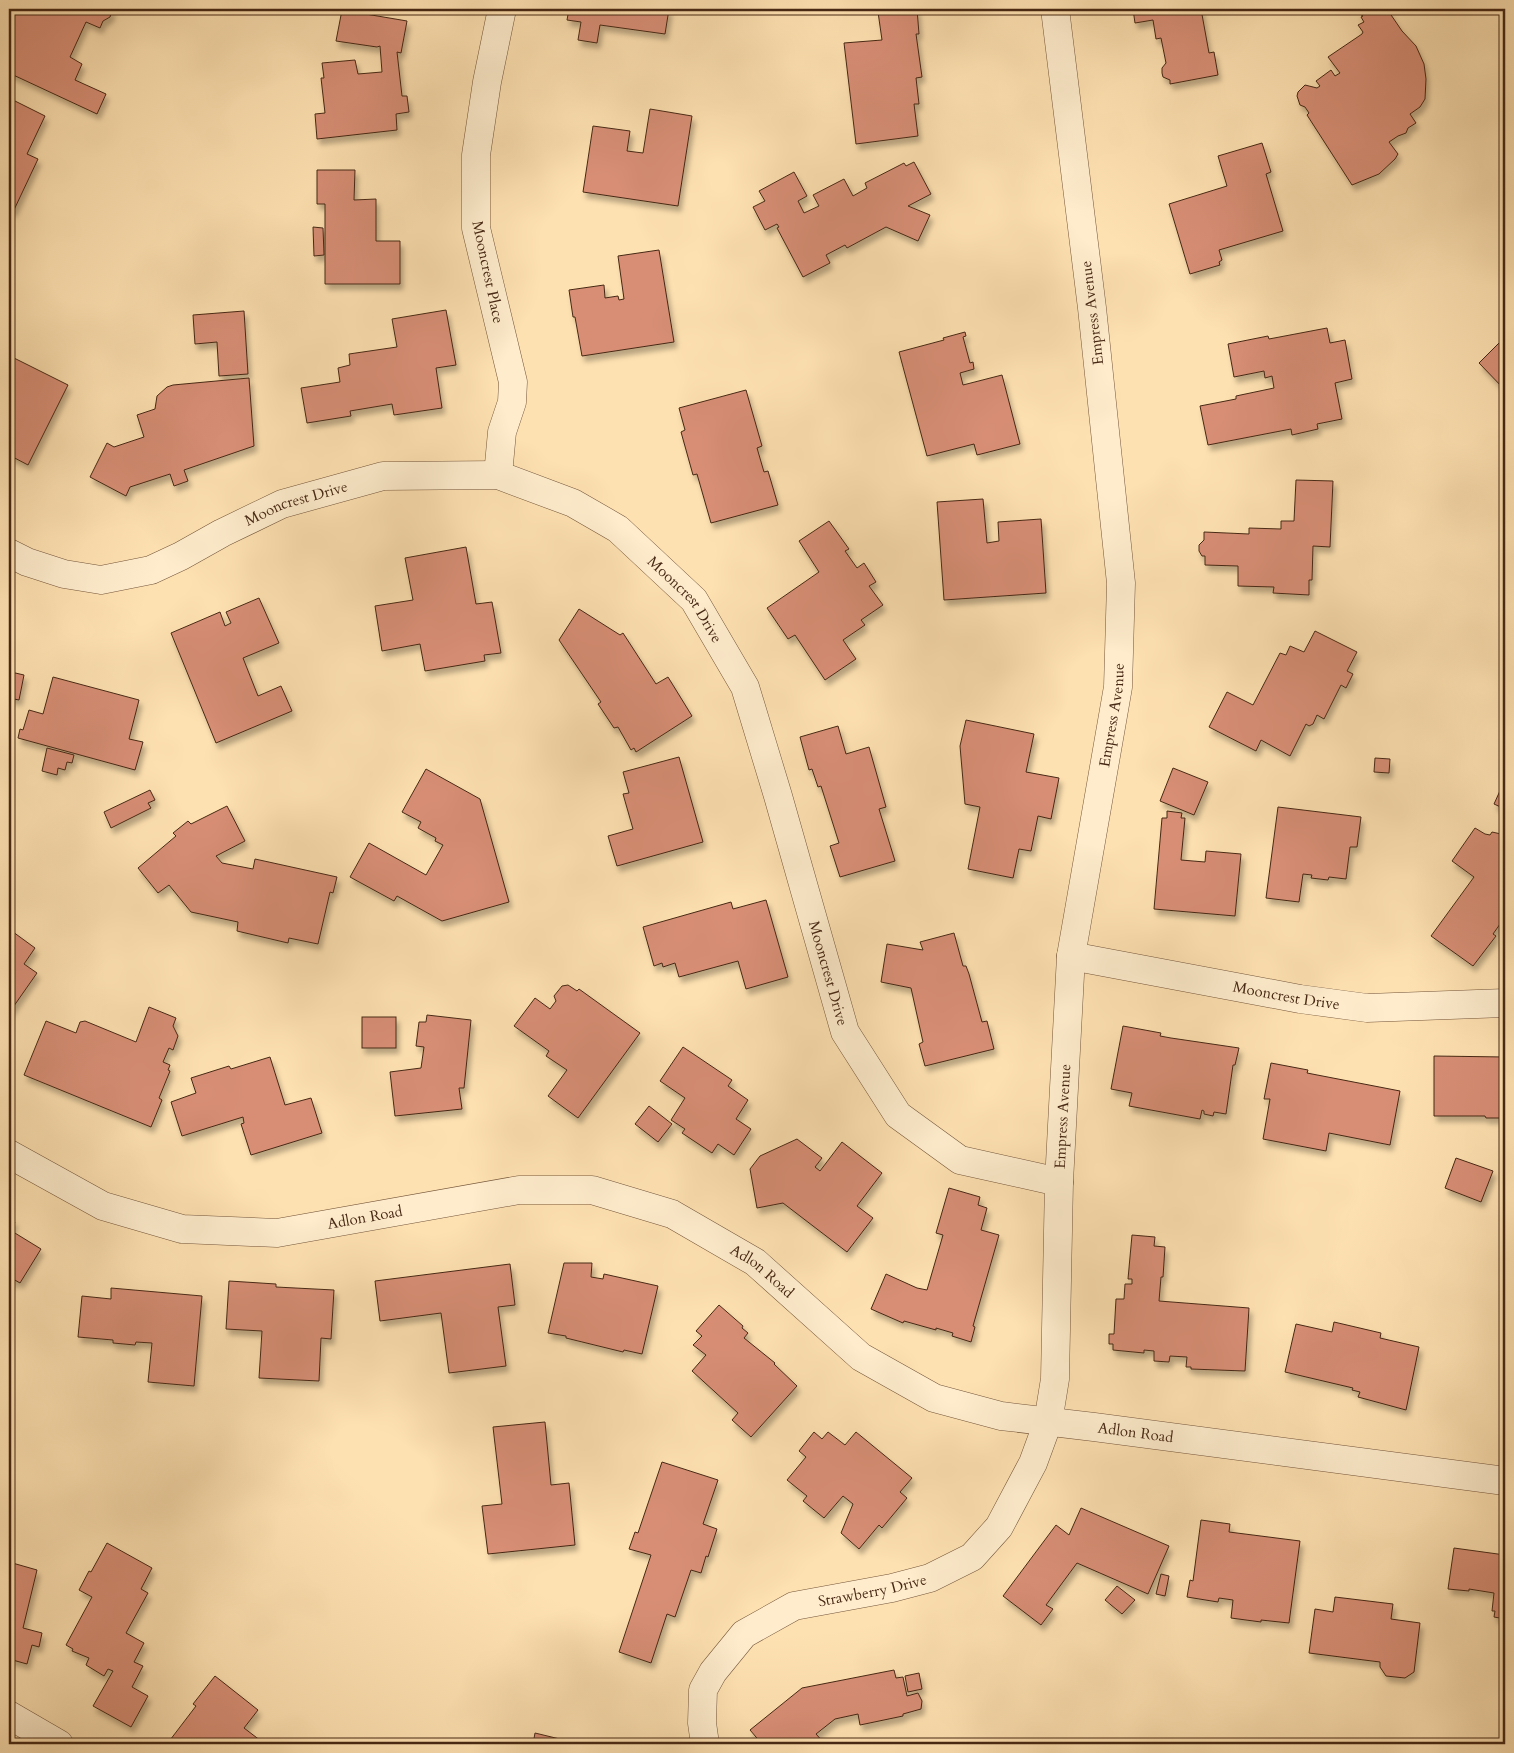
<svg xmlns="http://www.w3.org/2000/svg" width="1514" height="1753" font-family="Cardo,serif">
<defs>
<filter id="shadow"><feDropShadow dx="3" dy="5.5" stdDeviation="2.5" flood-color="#0004"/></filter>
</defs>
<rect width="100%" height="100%" fill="#fee1b1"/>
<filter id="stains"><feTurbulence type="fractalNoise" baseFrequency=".004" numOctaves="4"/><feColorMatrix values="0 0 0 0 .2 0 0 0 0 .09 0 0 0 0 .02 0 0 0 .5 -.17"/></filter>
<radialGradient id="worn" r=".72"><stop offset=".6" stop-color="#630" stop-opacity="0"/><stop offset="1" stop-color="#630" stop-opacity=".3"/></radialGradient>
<g fill="#d78e75" stroke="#472814" filter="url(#shadow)">
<path d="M 12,9 L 113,9 L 110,17 L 103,21 L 100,28 L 86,22 L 70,57 L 82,64 L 75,80 L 106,94 L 97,114 L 9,73 L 9,15 Z"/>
<path d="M 569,9 L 669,9 L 665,34 L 600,25 L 597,43 L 578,40 L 581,22 L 567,20 Z"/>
<path d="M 917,9 L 919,34 L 916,34 L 922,77 L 916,78 L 919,104 L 914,104 L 918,136 L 856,144 L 844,43 L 882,40 L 878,12 Z"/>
<path d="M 1133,9 L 1201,9 L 1209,53 L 1214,52 L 1218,75 L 1170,84 L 1170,80 L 1163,77 L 1162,73 L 1162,68 L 1166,63 L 1161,38 L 1156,39 L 1153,20 L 1135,23 Z"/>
<path d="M 1365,9 L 1387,9 L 1402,31 L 1416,46 L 1424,64 L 1426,79 L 1425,99 L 1420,107 L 1410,114 L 1416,123 L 1408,128 L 1406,133 L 1398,136 L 1389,142 L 1398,154 L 1395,159 L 1379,174 L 1352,185 L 1307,115 L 1309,113 L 1305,107 L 1300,105 L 1297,96 L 1298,92 L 1305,85 L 1317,88 L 1320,86 L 1316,81 L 1331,70 L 1335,76 L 1340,73 L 1328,57 L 1362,34 L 1363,32 L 1358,25 L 1364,22 L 1361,17 L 1363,16 L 1358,13 Z"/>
<path d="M 342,10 L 407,21 L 401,53 L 397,52 L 402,96 L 407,96 L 409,112 L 396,114 L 397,130 L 317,139 L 315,114 L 325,113 L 321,78 L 324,78 L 322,63 L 355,60 L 358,74 L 382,72 L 380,46 L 377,47 L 336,41 Z"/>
<path d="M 9,98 L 45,116 L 27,154 L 38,159 L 13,212 L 9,210 Z"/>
<path d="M 650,109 L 692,116 L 678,206 L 583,192 L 593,126 L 630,131 L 627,151 L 643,153 Z"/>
<path d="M 1262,143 L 1271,172 L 1266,174 L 1283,231 L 1219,250 L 1222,260 L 1219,262 L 1220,265 L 1190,274 L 1169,204 L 1227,186 L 1218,156 Z"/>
<path d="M 914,162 L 931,194 L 908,206 L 930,215 L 918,241 L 886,227 L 847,248 L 845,245 L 826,255 L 830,263 L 803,277 L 777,228 L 779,227 L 777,224 L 765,230 L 753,207 L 765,201 L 759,191 L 794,172 L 807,196 L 798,201 L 804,213 L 819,206 L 813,195 L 844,179 L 853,196 L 867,188 L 865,183 L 904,163 L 906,166 Z"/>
<path d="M 317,170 L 355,170 L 354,200 L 376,199 L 376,241 L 400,241 L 400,284 L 325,284 L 325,204 L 317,204 Z"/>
<path d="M 313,227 L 323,228 L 324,255 L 314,256 Z"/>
<path d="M 659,250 L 674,342 L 582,356 L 575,317 L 573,317 L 569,290 L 604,285 L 605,298 L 618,296 L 619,300 L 624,299 L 618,256 Z"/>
<path d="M 446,310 L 456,365 L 436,368 L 442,408 L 394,415 L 392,404 L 350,411 L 351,416 L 307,423 L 301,388 L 340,382 L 338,368 L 350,365 L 349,354 L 397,347 L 392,319 Z"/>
<path d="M 244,311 L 248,374 L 219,376 L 217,342 L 195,344 L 193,315 Z"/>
<path d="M 1327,328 L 1330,343 L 1345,340 L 1352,379 L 1335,383 L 1342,419 L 1317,424 L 1318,429 L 1292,435 L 1291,429 L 1208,445 L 1200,406 L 1236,399 L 1236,396 L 1274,388 L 1272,376 L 1265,378 L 1264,371 L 1234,377 L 1228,344 L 1268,336 L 1269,339 Z"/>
<path d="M 965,332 L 966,336 L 963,337 L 970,363 L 973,362 L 974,369 L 960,373 L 963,385 L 1002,375 L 1020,444 L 977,455 L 974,444 L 927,456 L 899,352 L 944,340 L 943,338 Z"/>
<path d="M 1505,337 L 1505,390 L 1479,363 Z"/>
<path d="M 14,358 L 68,385 L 28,465 L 9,455 L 9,369 Z"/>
<path d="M 249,378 L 254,446 L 184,470 L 188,481 L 174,486 L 170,474 L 130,487 L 126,496 L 90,477 L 107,443 L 114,447 L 144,437 L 137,415 L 155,409 L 157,396 L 167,387 L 173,385 Z"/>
<path d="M 746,390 L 762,446 L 757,448 L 764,472 L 768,471 L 778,505 L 711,523 L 697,474 L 693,475 L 681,432 L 685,430 L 679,408 Z"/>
<path d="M 1296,480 L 1333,481 L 1330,547 L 1313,546 L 1312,580 L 1309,580 L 1309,595 L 1273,593 L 1274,587 L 1238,586 L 1238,566 L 1205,565 L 1205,556 L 1202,556 L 1199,551 L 1199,545 L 1204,540 L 1204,532 L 1249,534 L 1249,528 L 1281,529 L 1281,521 L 1294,521 Z"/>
<path d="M 983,499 L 987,543 L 999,541 L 998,522 L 1041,519 L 1046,593 L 944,600 L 937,502 Z"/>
<path d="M 829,521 L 849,549 L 845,551 L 857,568 L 864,563 L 876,582 L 869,586 L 883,605 L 861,620 L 865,625 L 843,640 L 856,659 L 825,680 L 795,635 L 788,639 L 767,608 L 819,572 L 799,541 Z"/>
<path d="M 466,547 L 476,604 L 492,602 L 501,653 L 484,655 L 485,661 L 425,671 L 420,644 L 382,651 L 375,606 L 413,600 L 405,558 Z"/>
<path d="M 259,598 L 279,643 L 243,658 L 258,696 L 281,686 L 292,711 L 216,743 L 171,633 L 220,612 L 225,626 L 231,623 L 226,612 Z"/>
<path d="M 579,609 L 620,635 L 623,633 L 656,684 L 668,677 L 692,716 L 636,752 L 634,748 L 631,750 L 618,727 L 614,728 L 598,704 L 601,702 L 559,640 Z"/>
<path d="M 1315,631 L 1357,652 L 1347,671 L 1353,674 L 1346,688 L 1341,685 L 1324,719 L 1317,715 L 1313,724 L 1309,726 L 1306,724 L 1290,756 L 1261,740 L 1256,751 L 1209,727 L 1227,692 L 1253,705 L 1280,653 L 1286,655 L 1290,646 L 1304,652 Z"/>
<path d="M 11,672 L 24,675 L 19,700 L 9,698 L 9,682 Z"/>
<path d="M 53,677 L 139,700 L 129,739 L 143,742 L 135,770 L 18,738 L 20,729 L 23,730 L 29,710 L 43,714 Z"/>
<path d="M 966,720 L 1034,734 L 1026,772 L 1059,778 L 1051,819 L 1038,816 L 1031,851 L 1019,849 L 1013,878 L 968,869 L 980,807 L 965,804 L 960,746 Z"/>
<path d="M 838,726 L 846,754 L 869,747 L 886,807 L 879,809 L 895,861 L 840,877 L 830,846 L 839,843 L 821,786 L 818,787 L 812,769 L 809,770 L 800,737 Z"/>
<path d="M 47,748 L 74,755 L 72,763 L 67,762 L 65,770 L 58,768 L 57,775 L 42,771 Z"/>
<path d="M 679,757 L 703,842 L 617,866 L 608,836 L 633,829 L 623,794 L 629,793 L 623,772 Z"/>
<path d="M 1375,758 L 1390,759 L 1389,773 L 1374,772 Z"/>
<path d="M 1173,768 L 1208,782 L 1194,815 L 1160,801 Z"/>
<path d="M 426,769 L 480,799 L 509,902 L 442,921 L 397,896 L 394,901 L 350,877 L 369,843 L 426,875 L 443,845 L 435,841 L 436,838 L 418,828 L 421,822 L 402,812 Z"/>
<path d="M 1505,774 L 1505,809 L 1494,804 L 1504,782 L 1502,781 Z"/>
<path d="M 150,790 L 155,800 L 148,803 L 151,808 L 111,828 L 104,812 Z"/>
<path d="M 227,806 L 245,841 L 216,856 L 222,863 L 253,869 L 255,859 L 337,877 L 333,893 L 330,892 L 318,944 L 289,938 L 288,943 L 237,931 L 238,922 L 191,912 L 169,885 L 158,893 L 138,868 L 176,836 L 173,833 L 188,821 L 191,824 Z"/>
<path d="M 1278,807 L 1361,817 L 1357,847 L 1350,847 L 1346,879 L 1329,877 L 1328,880 L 1311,878 L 1312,875 L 1303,874 L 1299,902 L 1266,898 Z"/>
<path d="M 1167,811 L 1182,813 L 1181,818 L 1185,818 L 1181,860 L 1205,862 L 1206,851 L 1241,854 L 1235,916 L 1154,909 L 1162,818 L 1167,818 Z"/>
<path d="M 1475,828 L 1485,834 L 1490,835 L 1492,832 L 1501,834 L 1505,829 L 1505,917 L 1493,934 L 1496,936 L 1473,966 L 1431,936 L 1474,877 L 1452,861 Z"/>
<path d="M 766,900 L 788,977 L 746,989 L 738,961 L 679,977 L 675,963 L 663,967 L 662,963 L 654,966 L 643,927 L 731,902 L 733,909 Z"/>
<path d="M 9,929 L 35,948 L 24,964 L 37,973 L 9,1013 Z"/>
<path d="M 954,933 L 963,966 L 966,966 L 969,974 L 982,1022 L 987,1021 L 994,1049 L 925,1066 L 919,1044 L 923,1042 L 911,988 L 881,982 L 887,944 L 923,950 L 920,942 Z"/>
<path d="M 568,985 L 577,991 L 579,989 L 640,1033 L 578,1118 L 548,1096 L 567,1070 L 546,1056 L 549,1051 L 514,1026 L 535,998 L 550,1009 L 556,1001 L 554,996 L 562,986 Z"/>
<path d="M 149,1007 L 176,1018 L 173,1026 L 178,1036 L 173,1050 L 169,1048 L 163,1062 L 170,1065 L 168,1070 L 170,1071 L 159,1098 L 162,1100 L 151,1127 L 24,1075 L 46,1021 L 76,1033 L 80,1022 L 85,1021 L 136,1042 Z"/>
<path d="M 427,1015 L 471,1020 L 464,1088 L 459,1088 L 462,1109 L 395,1116 L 390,1072 L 421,1068 L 424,1047 L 416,1046 L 419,1022 L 426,1022 Z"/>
<rect x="362" y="1017" width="34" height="31"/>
<path d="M 1123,1026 L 1161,1033 L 1160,1036 L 1171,1038 L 1239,1048 L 1235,1065 L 1233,1065 L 1226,1114 L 1214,1112 L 1213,1116 L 1204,1114 L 1204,1111 L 1202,1110 L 1200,1119 L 1129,1106 L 1132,1093 L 1111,1089 Z"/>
<path d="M 683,1047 L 732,1080 L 728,1086 L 748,1100 L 736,1119 L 751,1129 L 734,1155 L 718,1144 L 712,1153 L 682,1133 L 685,1129 L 671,1120 L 685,1098 L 660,1081 Z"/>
<path d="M 1434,1056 L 1505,1057 L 1505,1118 L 1486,1118 L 1485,1116 L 1434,1116 Z"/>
<path d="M 270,1057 L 285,1105 L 311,1098 L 322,1133 L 251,1155 L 241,1124 L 244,1123 L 243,1117 L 182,1136 L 171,1102 L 196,1093 L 191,1078 L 229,1066 L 231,1069 Z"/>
<path d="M 1271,1063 L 1308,1070 L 1307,1073 L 1400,1091 L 1390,1145 L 1329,1133 L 1326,1151 L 1263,1139 L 1270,1099 L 1264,1099 Z"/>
<path d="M 649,1106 L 672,1124 L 658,1142 L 635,1124 Z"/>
<path d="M 797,1139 L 822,1158 L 815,1167 L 820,1171 L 842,1142 L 882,1173 L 857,1206 L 873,1218 L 847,1252 L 783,1203 L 757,1208 L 750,1169 L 760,1156 Z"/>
<path d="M 1456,1158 L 1493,1171 L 1481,1202 L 1445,1188 Z"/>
<path d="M 949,1188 L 980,1197 L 978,1205 L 987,1208 L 981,1230 L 999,1235 L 973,1326 L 975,1327 L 971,1342 L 952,1336 L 953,1333 L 936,1328 L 936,1330 L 904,1321 L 903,1323 L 871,1309 L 886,1274 L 917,1288 L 927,1290 L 943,1235 L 936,1233 Z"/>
<path d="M 9,1219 L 15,1222 L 10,1230 L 41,1249 L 20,1283 L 13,1279 L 10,1286 Z"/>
<path d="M 1132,1235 L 1155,1237 L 1154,1246 L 1165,1247 L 1163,1277 L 1161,1277 L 1159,1301 L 1249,1308 L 1245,1371 L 1191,1369 L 1191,1367 L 1186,1367 L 1187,1357 L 1170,1356 L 1169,1362 L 1154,1361 L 1154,1351 L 1144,1350 L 1144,1353 L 1113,1350 L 1113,1344 L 1109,1344 L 1109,1334 L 1114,1334 L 1116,1299 L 1124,1299 L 1125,1284 L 1132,1284 L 1132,1279 L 1128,1279 Z"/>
<path d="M 564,1263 L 592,1263 L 591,1277 L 603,1279 L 604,1274 L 658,1286 L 642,1354 L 624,1350 L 623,1352 L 566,1338 L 566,1336 L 548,1333 Z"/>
<path d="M 510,1264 L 515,1305 L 498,1307 L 506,1366 L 449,1373 L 441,1313 L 380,1321 L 375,1281 Z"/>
<path d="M 229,1281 L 276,1284 L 276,1287 L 334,1290 L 331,1339 L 321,1338 L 319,1381 L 259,1378 L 262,1331 L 226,1329 Z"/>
<path d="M 111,1288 L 202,1296 L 194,1386 L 148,1382 L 152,1343 L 136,1342 L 135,1345 L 113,1343 L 113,1340 L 78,1337 L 82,1296 L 111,1299 Z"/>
<path d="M 719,1305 L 743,1326 L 742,1328 L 748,1333 L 744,1338 L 775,1363 L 774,1364 L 797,1386 L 751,1437 L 732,1420 L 738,1413 L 692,1371 L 706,1355 L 693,1345 L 702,1336 L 696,1331 Z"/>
<path d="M 1334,1322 L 1381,1333 L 1380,1338 L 1419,1347 L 1406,1410 L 1358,1397 L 1360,1392 L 1352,1390 L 1353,1388 L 1285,1372 L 1296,1324 L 1332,1332 Z"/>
<path d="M 545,1422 L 551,1485 L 569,1483 L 575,1545 L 488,1554 L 482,1506 L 502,1504 L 493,1427 Z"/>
<path d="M 814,1432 L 822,1439 L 828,1432 L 845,1445 L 856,1432 L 912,1478 L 900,1492 L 907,1498 L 882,1528 L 879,1525 L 859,1549 L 841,1533 L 853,1504 L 843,1496 L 824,1518 L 803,1501 L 807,1496 L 787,1480 L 806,1457 L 799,1451 Z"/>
<path d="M 662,1462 L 718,1480 L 703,1524 L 717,1529 L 708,1557 L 706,1556 L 701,1573 L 691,1570 L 675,1617 L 667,1614 L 651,1663 L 619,1652 L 651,1555 L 629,1549 L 635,1532 L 638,1533 Z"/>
<path d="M 1081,1508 L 1169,1546 L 1148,1594 L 1077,1563 L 1046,1605 L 1053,1609 L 1041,1625 L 1003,1596 L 1056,1525 L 1069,1535 Z"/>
<path d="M 1201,1520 L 1230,1524 L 1229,1532 L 1300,1541 L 1289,1623 L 1261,1620 L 1261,1622 L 1231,1618 L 1233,1600 L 1219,1598 L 1218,1602 L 1187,1597 L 1190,1580 L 1193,1581 Z"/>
<path d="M 107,1543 L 152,1568 L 141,1589 L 148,1593 L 126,1633 L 144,1643 L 134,1662 L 143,1666 L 132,1687 L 148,1696 L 131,1727 L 93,1706 L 113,1671 L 108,1669 L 104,1676 L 86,1665 L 89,1658 L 72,1651 L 73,1649 L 66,1645 L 92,1597 L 79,1590 L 89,1571 L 91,1572 Z"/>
<path d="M 1454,1548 L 1505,1555 L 1505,1619 L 1494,1617 L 1495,1611 L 1492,1611 L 1494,1593 L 1469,1589 L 1469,1591 L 1448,1589 Z"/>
<path d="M 9,1562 L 37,1570 L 23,1628 L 42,1633 L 39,1647 L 32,1645 L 27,1664 L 9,1659 Z"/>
<path d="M 1161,1574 L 1169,1576 L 1165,1596 L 1156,1594 Z"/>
<path d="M 1117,1586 L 1135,1600 L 1122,1614 L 1105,1600 Z"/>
<path d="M 1335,1597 L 1393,1604 L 1391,1619 L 1420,1623 L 1414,1672 L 1405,1678 L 1386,1676 L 1380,1667 L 1380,1662 L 1309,1653 L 1315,1609 L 1333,1612 Z"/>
<path d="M 894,1670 L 896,1678 L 903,1677 L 907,1696 L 918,1693 L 922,1701 L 921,1709 L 903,1714 L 903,1716 L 860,1725 L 858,1714 L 835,1719 L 816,1734 L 825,1744 L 762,1744 L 750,1730 L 802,1688 Z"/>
<path d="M 919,1673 L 922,1689 L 908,1692 L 905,1676 Z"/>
<path d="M 215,1676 L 258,1710 L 244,1728 L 265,1744 L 167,1744 L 196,1706 L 193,1704 Z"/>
<path d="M 535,1733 L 568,1741 L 567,1744 L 533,1744 Z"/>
</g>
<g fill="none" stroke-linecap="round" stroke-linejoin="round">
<g stroke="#75563b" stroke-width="29">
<g id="street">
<path d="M 498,475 L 502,432 L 512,402 L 513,382 L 476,228 L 476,155 L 487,82 L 502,9"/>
<path id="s1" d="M 9,553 L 27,562 L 64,574 L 101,580 L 151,570 L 181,556 L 222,533 L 282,504 L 383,476 L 498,475 L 573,503 L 618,529 L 694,600 L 745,687 L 778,796 L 845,1032 L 898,1115 L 960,1160 L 1059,1182"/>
<path id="s2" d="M 1071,956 L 1300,999 L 1367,1008 L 1505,1003"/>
<path id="s3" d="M 9,1154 L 103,1206 L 182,1229 L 277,1233 L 519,1190 L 592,1190 L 672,1214 L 755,1262 L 861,1357 L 934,1398 L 1001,1416 L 1094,1427 L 1505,1481"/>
<path d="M 9,1715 L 59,1744"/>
<path id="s4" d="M 705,1744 L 702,1723 L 703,1690 L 713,1672 L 744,1634 L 794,1606 L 892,1588 L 930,1578 L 972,1557 L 999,1527 L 1033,1463 L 1048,1422 L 1055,1379 L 1059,1182 L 1071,956 L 1118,687 L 1121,583 L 1092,308 L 1055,9"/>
</g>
</g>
<use href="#street" stroke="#feeccc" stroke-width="28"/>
</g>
<g text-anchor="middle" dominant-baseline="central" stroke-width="5" stroke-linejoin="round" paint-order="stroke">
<g font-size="15" fill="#472814" stroke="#feeccc">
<text transform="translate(488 272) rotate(78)">Mooncrest Place</text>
<text transform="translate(1092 313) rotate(-97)">Empress Avenue</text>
<text stroke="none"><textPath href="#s1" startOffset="308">Mooncrest Drive</textPath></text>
<text stroke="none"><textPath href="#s1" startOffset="744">Mooncrest Drive</textPath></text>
<text stroke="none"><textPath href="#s4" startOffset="1235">Empress Avenue</textPath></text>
<text stroke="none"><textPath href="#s1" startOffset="1149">Mooncrest Drive</textPath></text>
<text stroke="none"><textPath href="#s2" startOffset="219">Mooncrest Drive</textPath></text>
<text stroke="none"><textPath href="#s4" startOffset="830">Empress Avenue</textPath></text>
<text stroke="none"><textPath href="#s3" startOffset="374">Adlon Road</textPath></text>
<text stroke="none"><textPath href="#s3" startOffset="794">Adlon Road</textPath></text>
<text stroke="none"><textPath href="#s3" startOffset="1214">Adlon Road</textPath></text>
<text stroke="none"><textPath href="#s4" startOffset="261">Strawberry Drive</textPath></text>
</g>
</g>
<rect width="1514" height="1753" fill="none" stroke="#fee1b1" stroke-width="30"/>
<rect x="10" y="10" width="1494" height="1733" fill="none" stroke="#472814" stroke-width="2.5"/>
<rect x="15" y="15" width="1484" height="1723" fill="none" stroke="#472814"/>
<rect width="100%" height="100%" filter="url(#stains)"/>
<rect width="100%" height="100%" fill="url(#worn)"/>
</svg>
